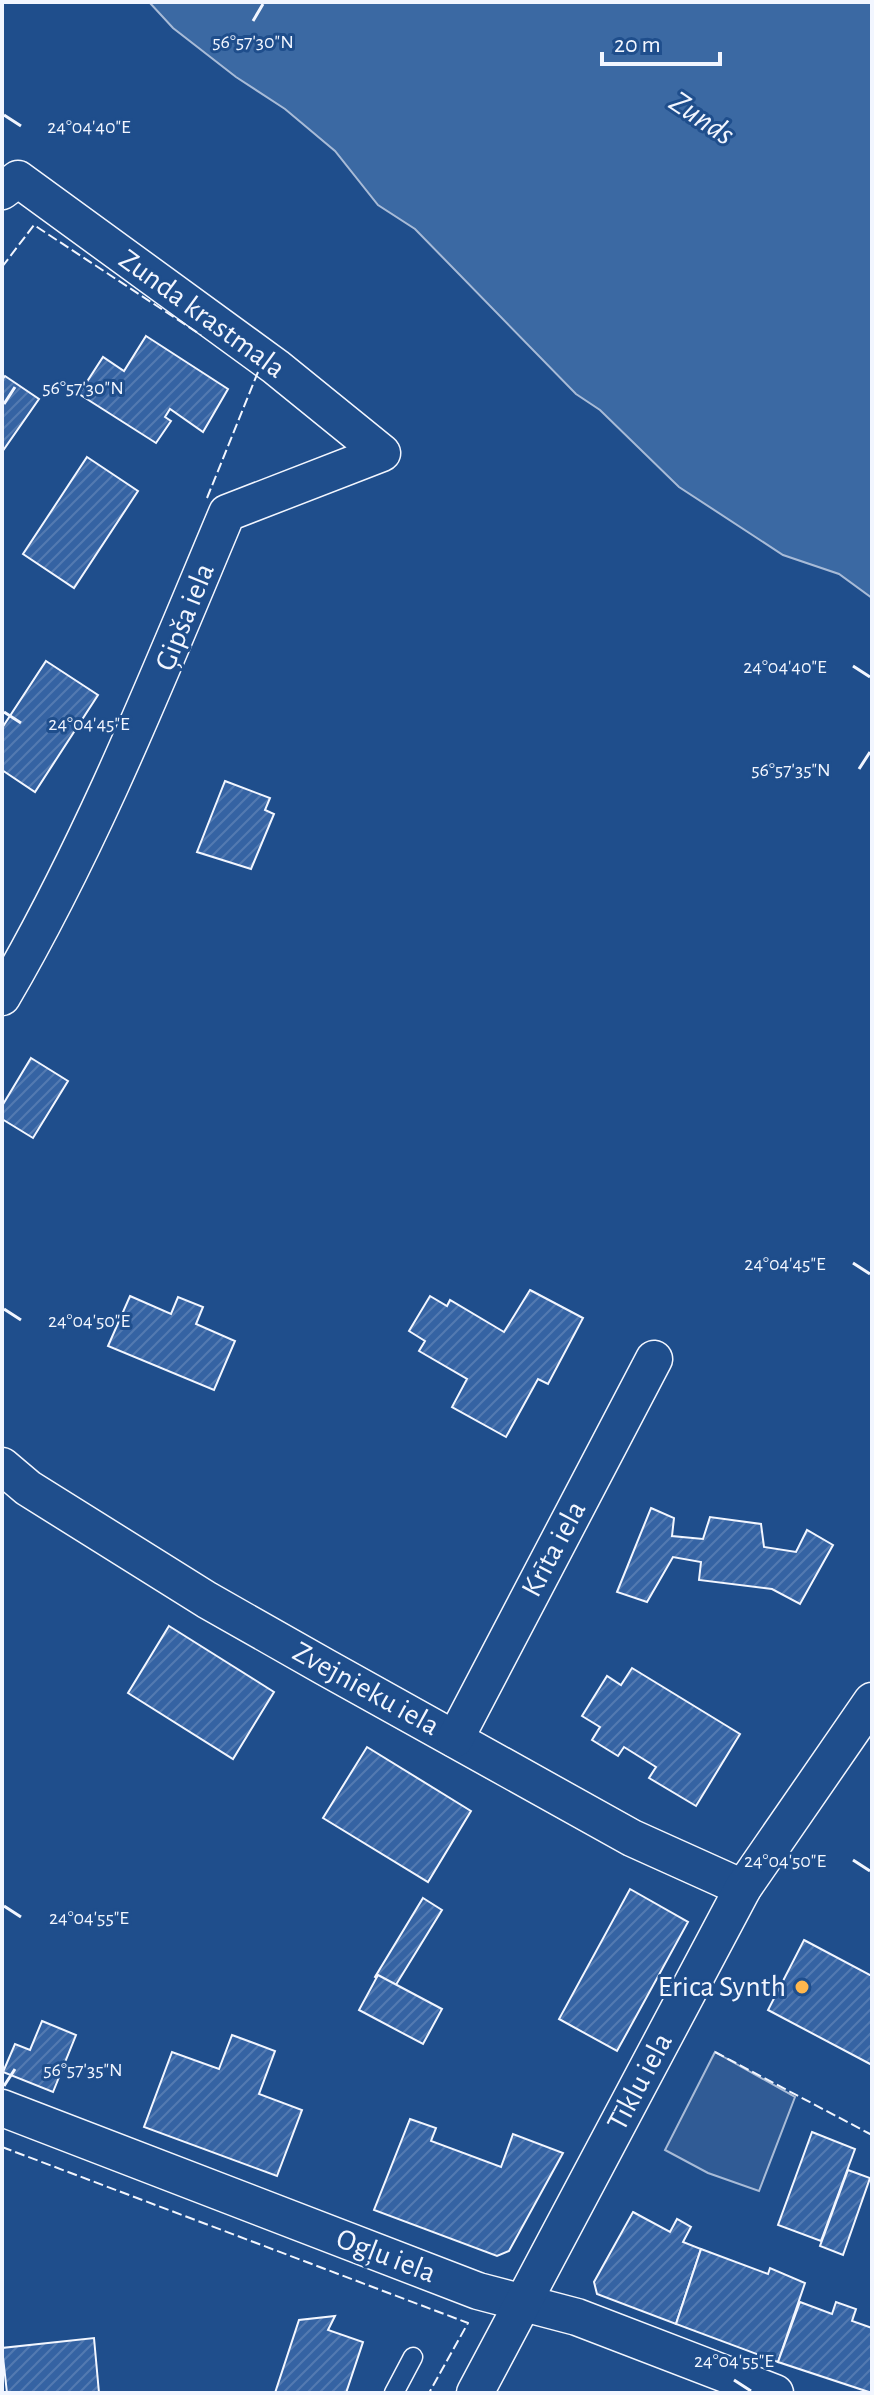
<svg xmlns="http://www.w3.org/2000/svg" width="874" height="2395" font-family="'Alegreya Sans',sans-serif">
<defs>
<pattern id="building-hatch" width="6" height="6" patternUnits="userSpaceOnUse" patternTransform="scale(2)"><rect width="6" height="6" fill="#3563a3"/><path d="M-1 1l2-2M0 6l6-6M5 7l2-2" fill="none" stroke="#537ab1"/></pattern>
</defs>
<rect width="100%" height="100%" fill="#1f4e8c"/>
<path fill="#305b95" stroke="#a8bbd7" stroke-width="2" d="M 715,2052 L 795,2097 L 759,2191 L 708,2173 L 665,2150 Z"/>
<path fill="#3b69a3" stroke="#a8bbd7" stroke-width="2" d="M 149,2 L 872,2 L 872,598 L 839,574 L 783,555 L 679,487 L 600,410 L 576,394 L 415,229 L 378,205 L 335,151 L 285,109 L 236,77 L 173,28 Z"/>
<g fill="url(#building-hatch)" stroke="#f2f6ff" stroke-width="2">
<path d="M 146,336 L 228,389 L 203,432 L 170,409 L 165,417 L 171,421 L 156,443 L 79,394 L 103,357 L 124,371 Z"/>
<path d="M 5,376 L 39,399 L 2,452 L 2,380 Z"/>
<path d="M 87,457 L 138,491 L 74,588 L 23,554 Z"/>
<path d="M 46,661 L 98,695 L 35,792 L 2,770 L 2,728 Z"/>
<path d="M 225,781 L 270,798 L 265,810 L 274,814 L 251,869 L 197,852 Z"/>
<path d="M 31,1058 L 68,1081 L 33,1138 L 2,1119 L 2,1106 Z"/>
<path d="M 530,1290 L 583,1318 L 548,1384 L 538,1379 L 506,1437 L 452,1407 L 467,1379 L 419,1351 L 425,1341 L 409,1331 L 430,1296 L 447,1306 L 450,1300 L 504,1332 Z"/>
<path d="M 130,1296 L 171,1314 L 178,1297 L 203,1307 L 196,1324 L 235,1341 L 214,1390 L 108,1346 Z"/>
<path d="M 651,1508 L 674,1518 L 672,1536 L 703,1539 L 710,1517 L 761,1524 L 764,1547 L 796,1552 L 807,1530 L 833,1545 L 800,1604 L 772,1589 L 699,1580 L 701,1562 L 673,1557 L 647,1602 L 617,1592 Z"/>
<path d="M 169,1626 L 274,1692 L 233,1759 L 128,1693 Z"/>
<path d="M 632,1668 L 740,1734 L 696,1806 L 649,1778 L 656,1767 L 624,1747 L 618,1756 L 592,1740 L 600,1727 L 582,1716 L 607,1676 L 621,1685 Z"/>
<path d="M 367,1747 L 471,1811 L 428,1882 L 323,1818 Z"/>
<path d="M 630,1889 L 688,1922 L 617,2051 L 559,2019 Z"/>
<path d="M 423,1898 L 442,1910 L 394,1988 L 375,1977 Z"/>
<path d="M 804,1940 L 872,1976 L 872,2065 L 768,2010 Z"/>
<path d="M 378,1975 L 442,2009 L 423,2044 L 359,2010 Z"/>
<path d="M 42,2021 L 76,2035 L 53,2092 L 3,2072 L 15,2044 L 30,2050 Z"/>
<path d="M 232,2035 L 275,2051 L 259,2094 L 302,2110 L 277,2176 L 144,2127 L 172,2052 L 219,2069 Z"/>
<path d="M 410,2119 L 436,2128 L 431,2141 L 501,2167 L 513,2134 L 563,2153 L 509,2251 L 497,2256 L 374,2210 Z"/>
<path d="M 812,2132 L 855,2149 L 821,2241 L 778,2225 Z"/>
<path d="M 848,2170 L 870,2178 L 843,2255 L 820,2246 Z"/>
<path d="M 633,2212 L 670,2232 L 677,2219 L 691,2227 L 683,2242 L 701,2249 L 676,2324 L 597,2294 L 594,2282 Z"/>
<path d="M 701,2249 L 768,2274 L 770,2268 L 805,2283 L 778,2362 L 676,2324 Z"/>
<path d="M 800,2302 L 832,2314 L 836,2302 L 856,2309 L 852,2321 L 872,2328 L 872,2393 L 778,2362 Z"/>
<path d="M 335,2316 L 328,2330 L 363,2342 L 346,2393 L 275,2393 L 299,2320 Z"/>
<path d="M 94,2338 L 99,2393 L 7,2393 L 2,2348 Z"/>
</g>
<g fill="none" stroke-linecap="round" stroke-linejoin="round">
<g stroke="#f2f6ff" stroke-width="21">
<path id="service" d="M 394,2393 L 413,2357"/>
</g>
<g stroke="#f2f6ff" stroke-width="39">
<g id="minor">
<path d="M 2,191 L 18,179 L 276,367 L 382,453 L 227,513 C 158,677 92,843 2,997"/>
<path d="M 2,1466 L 28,1488 L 207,1600 L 325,1667 L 632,1838 L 743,1888"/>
<path d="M 455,1739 L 654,1359"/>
<path d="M 2,2108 L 478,2291 L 577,2317 L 775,2393"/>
<path d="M 475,2393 L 743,1888 L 872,1701"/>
</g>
</g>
<use href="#service" stroke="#1f4e8c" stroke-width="18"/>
<use href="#minor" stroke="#1f4e8c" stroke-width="36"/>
<g stroke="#f2f6ff" stroke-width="2" stroke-dasharray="10 4" stroke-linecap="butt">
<path d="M 2,267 L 34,225 L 201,335"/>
<path d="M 207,498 L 258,372"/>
<path d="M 715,2052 L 872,2135"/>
<path d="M 2,2147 L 468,2323 L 429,2393"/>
</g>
</g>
<path fill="none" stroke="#f2f6ff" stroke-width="3" d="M 253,21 L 263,4M 4,115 L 21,126M 4,404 L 15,387M 853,666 L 870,677M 4,712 L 21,723M 859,769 L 870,752M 853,1263 L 870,1274M 4,1309 L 21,1320M 853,1860 L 870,1871M 4,1906 L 21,1917M 4,2086 L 15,2069M 734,2380 L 751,2391"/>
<circle fill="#ffb74d" stroke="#1f4e8c" stroke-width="3" cx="802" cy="1987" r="8"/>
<g text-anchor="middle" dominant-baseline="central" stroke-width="6" stroke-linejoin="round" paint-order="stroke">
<g font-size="30" fill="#f2f6ff" stroke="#1f4e8c">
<text transform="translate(202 314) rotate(36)">Zunda krastmala</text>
<text transform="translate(185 617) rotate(-68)">Ģipša iela</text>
<text transform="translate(554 1549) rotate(-62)">Krīta iela</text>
<text transform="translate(366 1689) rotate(29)">Zvejnieku iela</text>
<text transform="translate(640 2082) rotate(-62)">Tīklu iela</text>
<text transform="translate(386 2256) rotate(21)">Ogļu iela</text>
</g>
<g font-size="30" fill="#f2f6ff" stroke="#1f4e8c" text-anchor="end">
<text x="786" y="1987">Erica Synth</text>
</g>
<g font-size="32" font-style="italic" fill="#f2f6ff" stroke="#1f4e8c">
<text transform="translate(702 118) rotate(34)">Zunds</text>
</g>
</g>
<g font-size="20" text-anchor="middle" fill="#f2f6ff" stroke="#1f4e8c" stroke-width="6" stroke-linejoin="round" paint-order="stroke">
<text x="253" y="48">56°57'30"N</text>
<text x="89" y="133">24°04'40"E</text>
<text x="83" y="394">56°57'30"N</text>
<text x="785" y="673">24°04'40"E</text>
<text x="89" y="730">24°04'45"E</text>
<text x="791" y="776">56°57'35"N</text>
<text x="785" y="1270">24°04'45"E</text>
<text x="89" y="1327">24°04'50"E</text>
<text x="785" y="1867">24°04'50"E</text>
<text x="89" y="1924">24°04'55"E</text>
<text x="83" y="2076">56°57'35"N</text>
<text x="734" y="2367">24°04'55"E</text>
</g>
<rect width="874" height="2395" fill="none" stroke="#f2f6ff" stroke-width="8"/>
<path d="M602 52v12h118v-12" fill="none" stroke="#f2f6ff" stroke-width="4"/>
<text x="614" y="52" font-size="24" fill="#f2f6ff" stroke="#1f4e8c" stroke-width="6" paint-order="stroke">20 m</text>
</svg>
